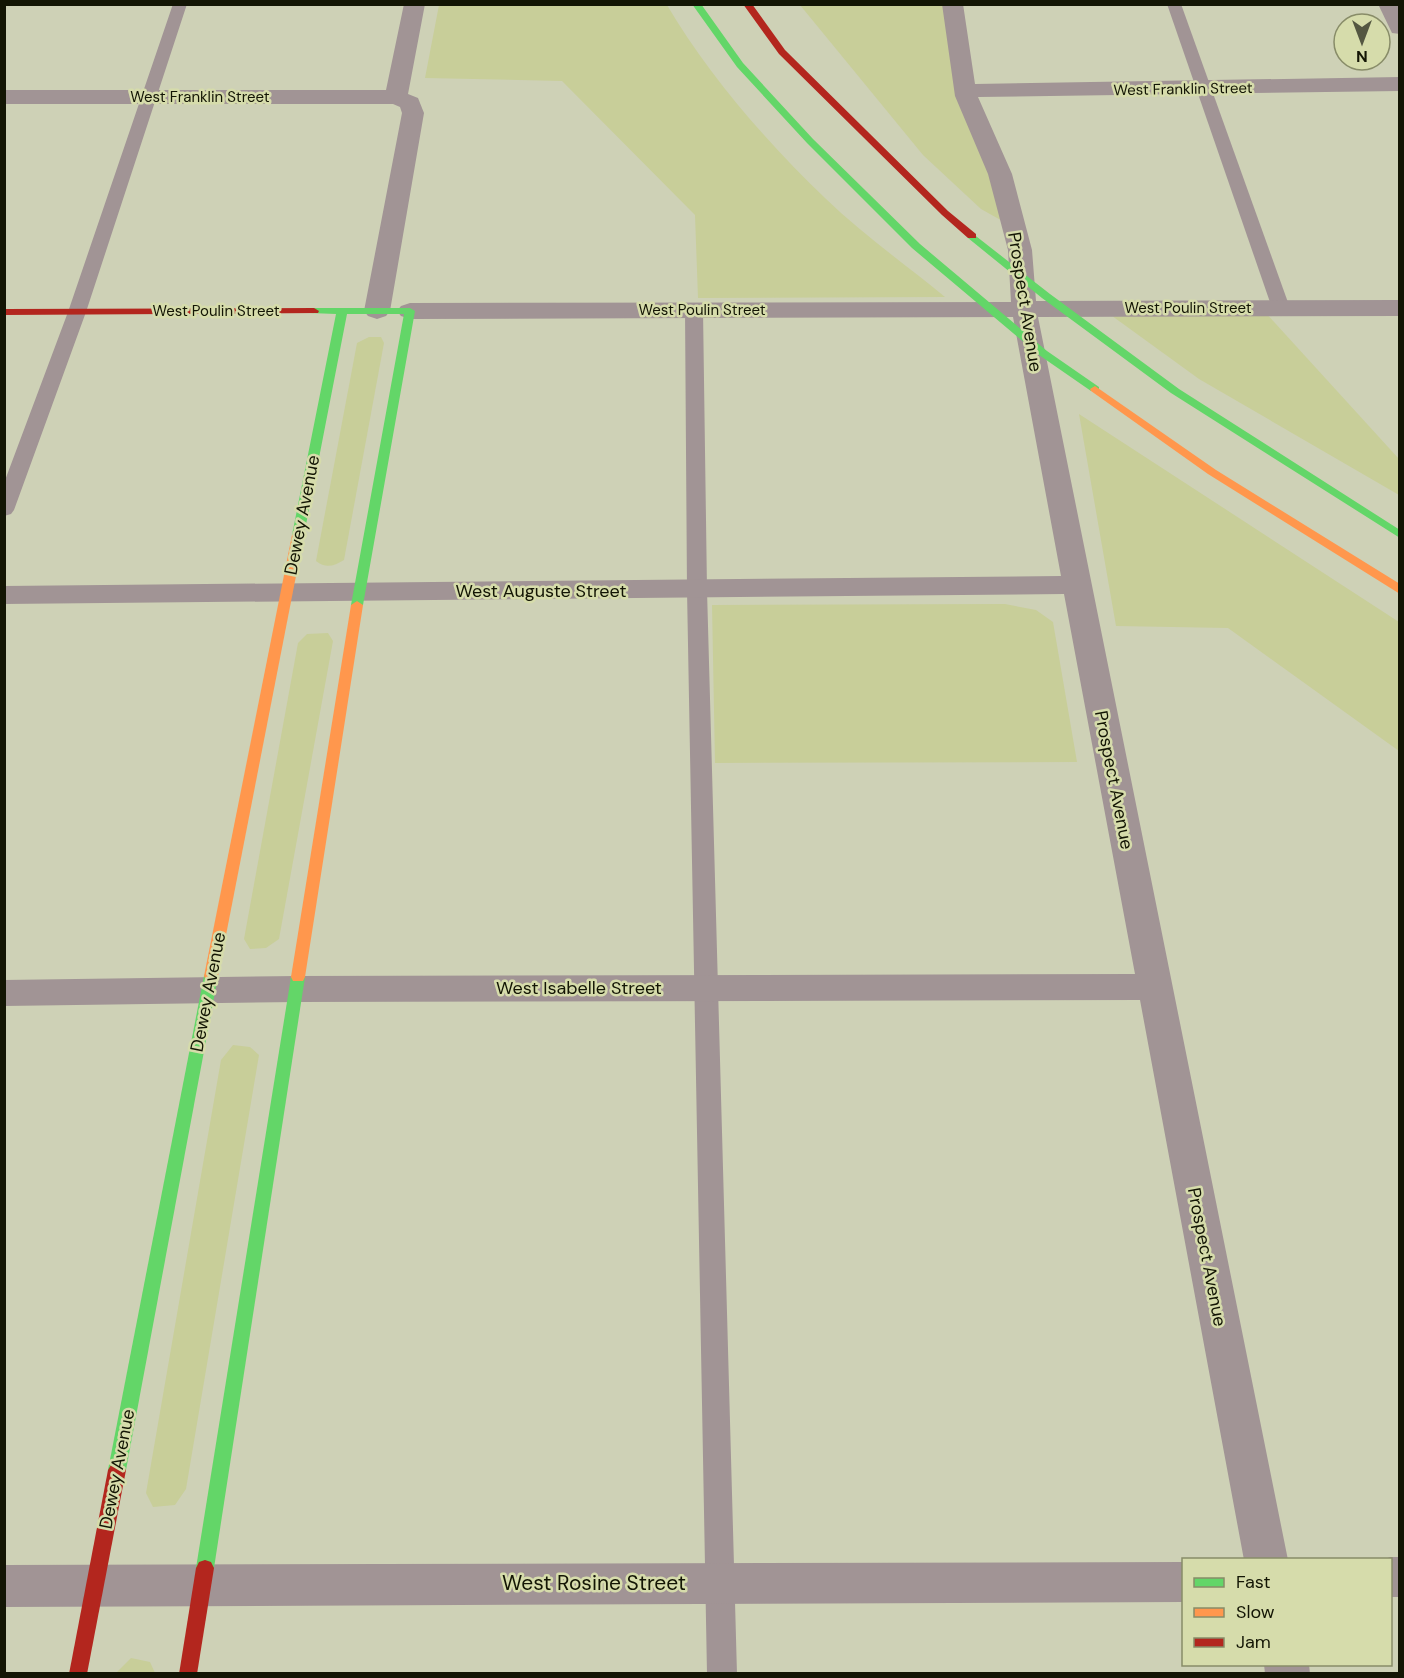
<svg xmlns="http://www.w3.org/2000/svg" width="1404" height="1678" font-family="'DM Sans',sans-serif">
<rect width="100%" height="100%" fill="#ced1b6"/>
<g fill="#c8ce99">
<path d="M 439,5 L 667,5 C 706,72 768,144 825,198 C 862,234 905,264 945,297 L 698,298 L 695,215 L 562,81 L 425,78 Z"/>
<path d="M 800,5 L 943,5 L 1006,223 L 981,209 L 923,155 Z"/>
<path d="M 1265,312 L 1399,459 L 1399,495 L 1199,379 L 1108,313 Z"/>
<path d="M 369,337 L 381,337 L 384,343 L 344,560 C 334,566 326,569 316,561 L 357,343 Z"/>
<path d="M 1079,414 L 1399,622 L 1399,751 L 1228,628 L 1116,626 Z"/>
<path d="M 1005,604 L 1036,610 L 1053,622 L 1077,762 L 715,763 L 712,605 Z"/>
<path d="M 328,633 L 333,641 L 279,939 L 266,948 L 250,949 L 244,939 L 298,643 L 307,634 Z"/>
<path d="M 233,1045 L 250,1047 L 259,1055 L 186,1489 L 175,1505 L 153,1507 L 146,1493 L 221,1060 Z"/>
<path d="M 131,1658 L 150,1662 L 155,1673 L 116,1673 Z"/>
</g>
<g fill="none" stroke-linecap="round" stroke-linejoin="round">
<g fill="#a19495" fill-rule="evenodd">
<path d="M 173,4 L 187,4 L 86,312 L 14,510 L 11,514 L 4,516 L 4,483 L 68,312 Z"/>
<path d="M 1167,4 L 1181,4 L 1290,308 L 1287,312 L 1275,312 L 1272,308 Z"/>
<path d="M 694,305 L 700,306 L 703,310 L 707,590 L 737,1674 L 707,1674 L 687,590 L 685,310 L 688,306 Z"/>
</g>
<g fill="#a19495" fill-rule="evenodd">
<path d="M 404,4 L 425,4 L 408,94 L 418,98 L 424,113 L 390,311 L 386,316 L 377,319 L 368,316 L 364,311 L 402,113 L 400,107 L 393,104 L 4,104 L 4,90 L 386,90 Z"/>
<path d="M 942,4 L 963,4 L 975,84 L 1400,77 L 1400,91 L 978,97 L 1012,174 L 1032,250 L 1036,301 L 1400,300 L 1400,316 L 1038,317 L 1288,1560 L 1244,1560 L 1140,1000 L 297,1002 L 4,1006 L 4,980 L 297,976 L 1135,974 L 1064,594 L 4,604 L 4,586 L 1061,576 L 1013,317 L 410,319 L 401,316 L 397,311 L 401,306 L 410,303 L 1011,302 L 1008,250 L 988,174 L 955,96 Z"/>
<path d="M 1378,4 L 1399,4 L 1400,34 L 1392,33 Z"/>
<path d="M 1390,1557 L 1400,1557 L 1400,1597 L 1390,1597 L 1390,1560 L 1383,1560 Z"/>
<path d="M 1184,1562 L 1184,1602 L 4,1607 L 4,1565 Z"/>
<path d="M 1264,1664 L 1309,1664 L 1310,1674 L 1265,1674 Z"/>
</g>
<g fill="#63d668" fill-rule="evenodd">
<path d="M 692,4 L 701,4 L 743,63 L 813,139 L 920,244 L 1047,351 L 1099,387 L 1099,391 L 1091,391 L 1039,355 L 912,248 L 807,143 L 737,67 Z"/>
<path d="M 972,233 L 1050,294 L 1179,389 L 1400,530 L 1400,538 L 1171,393 L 1042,298 L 968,238 L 968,234 Z"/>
<path d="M 314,308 L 410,308 L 415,311 L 363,605 L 357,609 L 351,605 L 404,314 L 347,314 L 304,535 L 298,539 L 292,535 L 336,314 L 310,313 L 309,311 Z"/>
<path d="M 211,971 L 216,972 L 218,976 L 126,1470 L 123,1475 L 117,1478 L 111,1475 L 108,1470 L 204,976 L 206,972 Z"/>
<path d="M 298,972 L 303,973 L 305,977 L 214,1568 L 211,1574 L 205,1576 L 199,1574 L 196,1568 L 291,977 L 293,973 Z"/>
</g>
<g fill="#ff974d" fill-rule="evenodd">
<path d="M 1095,386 L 1216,470 L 1400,584 L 1400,594 L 1208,474 L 1091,391 L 1090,389 Z"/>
<path d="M 298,531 L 304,535 L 218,976 L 216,980 L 206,980 L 204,976 L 292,535 Z"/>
<path d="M 357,601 L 363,605 L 305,977 L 303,981 L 293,981 L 291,977 L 351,605 Z"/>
</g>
<g fill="#b3261e" fill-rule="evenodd">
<path d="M 743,4 L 752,4 L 785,50 L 948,211 L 976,234 L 976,238 L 968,238 L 942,215 L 779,54 Z"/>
<path d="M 314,308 L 319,311 L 318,313 L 4,315 L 4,309 Z"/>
<path d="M 117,1462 L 123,1465 L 126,1470 L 87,1674 L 69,1674 L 108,1470 L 111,1465 Z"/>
<path d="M 205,1560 L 211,1562 L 214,1568 L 197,1674 L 179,1674 L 196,1568 L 199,1562 Z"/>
</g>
</g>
<g text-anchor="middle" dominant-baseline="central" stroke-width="5" stroke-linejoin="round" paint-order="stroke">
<g font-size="15" fill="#131504" stroke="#d6dcab">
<text transform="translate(1183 89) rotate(-1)">West Franklin Street</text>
<text x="200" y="97">West Franklin Street</text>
<text x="1188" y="308">West Poulin Street</text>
<text x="702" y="310">West Poulin Street</text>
<text x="216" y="311">West Poulin Street</text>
</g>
<g font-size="18" fill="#131504" stroke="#d6dcab">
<text transform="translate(1025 302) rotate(81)">Prospect Avenue</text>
<text transform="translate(302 515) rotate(-79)">Dewey Avenue</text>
<text x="541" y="591">West Auguste Street</text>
<text transform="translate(1114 780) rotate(79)">Prospect Avenue</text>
<text x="579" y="988">West Isabelle Street</text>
<text transform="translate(208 992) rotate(-79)">Dewey Avenue</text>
<text transform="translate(1207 1257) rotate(79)">Prospect Avenue</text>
<text transform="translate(117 1469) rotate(-79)">Dewey Avenue</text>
</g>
<g font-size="21" fill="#131504" stroke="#d6dcab">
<text x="594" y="1583">West Rosine Street</text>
</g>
</g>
<rect width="1404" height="1678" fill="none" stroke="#131504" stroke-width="12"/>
<rect x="1182" y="1558" width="210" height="108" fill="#d6dcab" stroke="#888c68" stroke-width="1.5"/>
<rect x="1194" y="1578" width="30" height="9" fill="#63d668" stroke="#888c68" stroke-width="1.5"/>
<text x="1236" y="1588" font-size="18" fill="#131504">Fast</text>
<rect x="1194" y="1608" width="30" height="9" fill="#ff974d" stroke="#888c68" stroke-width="1.5"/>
<text x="1236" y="1618" font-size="18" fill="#131504">Slow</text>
<rect x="1194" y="1638" width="30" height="9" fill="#b3261e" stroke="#888c68" stroke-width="1.5"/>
<text x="1236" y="1648" font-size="18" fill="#131504">Jam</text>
<g transform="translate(1362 42) rotate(180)"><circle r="28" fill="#d6dcab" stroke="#888c68" stroke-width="1.5"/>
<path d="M0-4.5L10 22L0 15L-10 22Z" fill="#545742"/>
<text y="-9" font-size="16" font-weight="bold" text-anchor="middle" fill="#131504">N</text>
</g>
</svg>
